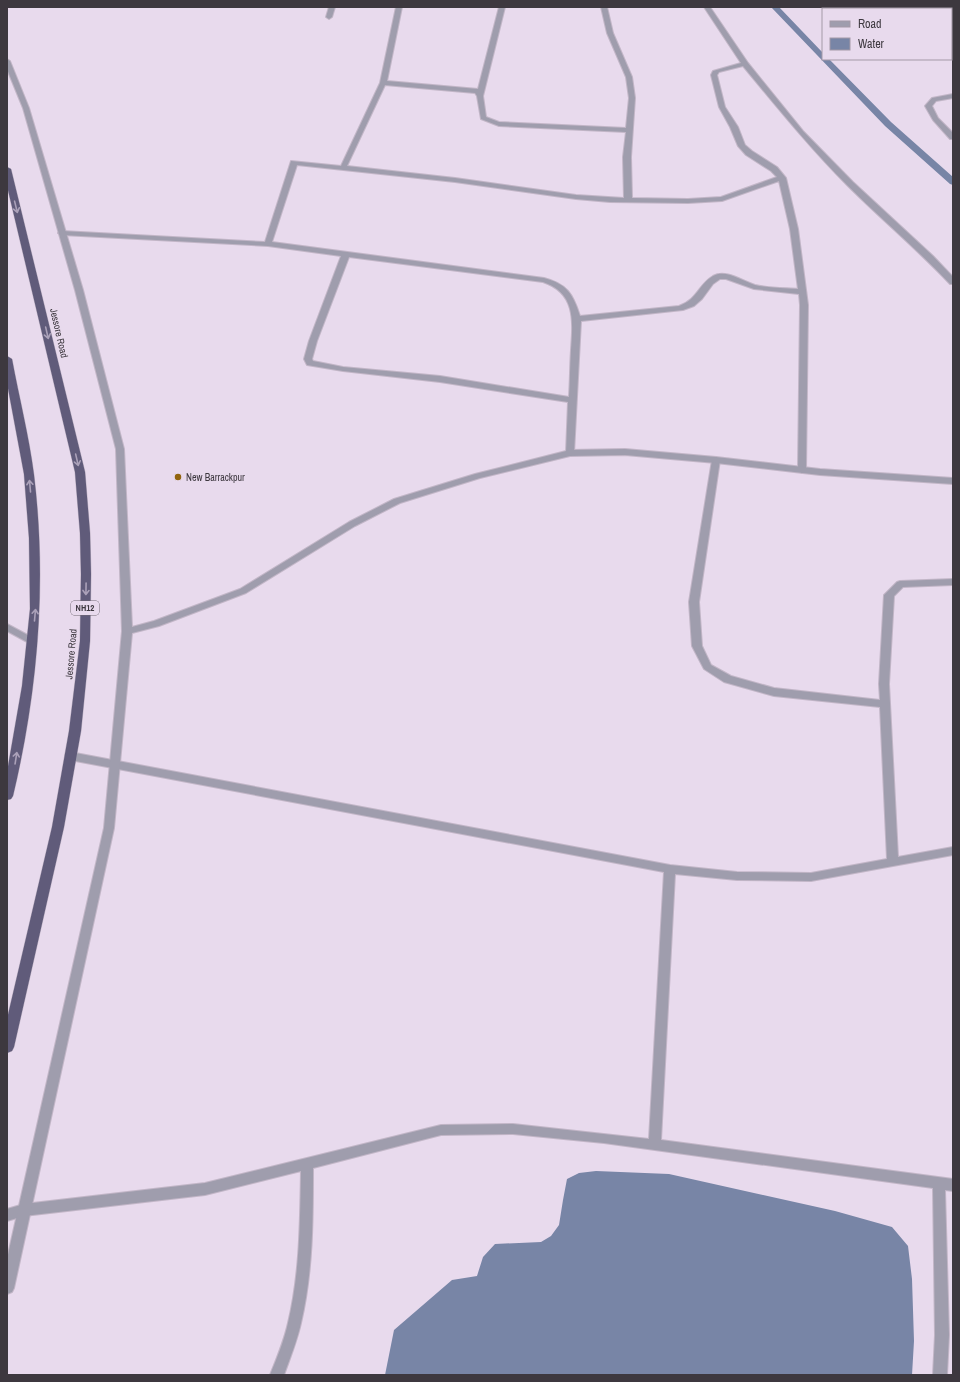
<svg xmlns="http://www.w3.org/2000/svg" width="960" height="1382" font-family="'Archivo Narrow',sans-serif">
<rect width="100%" height="100%" fill="#e8daed"/>
<path fill="#7885a6" d="M 596,1171 L 669,1174 L 835,1211 L 892,1227 L 908,1246 L 912,1279 L 914,1341 L 912,1375 L 385,1375 L 394,1330 L 452,1280 L 477,1276 L 483,1257 L 495,1244 L 541,1242 L 551,1236 L 559,1225 L 563,1200 L 567,1179 L 579,1173 Z"/>
<g fill="none" stroke-linecap="round" stroke-linejoin="round">
<path fill="#7885a6" fill-rule="evenodd" d="M 771,7 L 779,7 L 823,53 L 823,59 L 829,59 L 891,122 L 953,177 L 953,185 L 950,184 L 885,126 Z"/>
<g stroke="#c2b6c7" stroke-width="2">
<g id="minor">
<path d="M 329,7 L 335,7 L 332,17 L 329,19 L 326,17 Z"/>
<path d="M 396,7 L 402,7 L 387,81 L 478,89 L 499,7 L 505,7 L 483,96 L 486,117 L 499,122 L 626,128 L 629,98 L 626,77 L 607,33 L 601,7 L 607,7 L 613,33 L 632,77 L 635,98 L 631,157 L 632,198 L 688,199 L 721,197 L 777,177 L 771,171 L 746,155 L 738,146 L 730,127 L 719,107 L 711,75 L 713,71 L 741,63 L 704,7 L 710,7 L 748,63 L 803,131 L 853,182 L 933,256 L 953,277 L 953,284 L 950,284 C 917,249 881,219 847,185 C 810,148 777,107 743,66 L 719,72 L 717,75 L 725,107 L 738,127 L 745,145 L 752,151 L 777,167 L 786,178 L 798,229 L 808,305 L 806,470 L 802,473 L 798,470 L 800,305 L 799,294 L 754,289 L 726,279 L 720,279 L 713,284 L 702,299 L 694,306 L 683,310 L 581,321 L 574,453 L 570,456 L 566,453 L 568,402 L 440,382 L 343,371 L 307,365 L 304,359 L 309,341 L 341,256 L 268,246 L 62,235 L 58,233 L 62,231 L 265,242 L 291,161 L 341,166 L 380,83 ZM 385,85 L 475,93 L 477,96 L 481,119 L 499,126 L 626,132 L 623,157 L 624,198 L 576,195 L 455,178 L 347,166 ZM 297,165 L 455,182 L 576,199 L 610,202 L 688,203 L 722,201 L 779,181 L 790,229 L 798,289 C 784,288 768,288 755,285 C 742,281 726,269 713,276 C 698,285 698,299 679,306 L 580,316 C 573,294 567,284 544,278 L 272,242 ZM 349,257 L 543,282 C 576,293 573,321 571,350 C 570,365 570,381 569,397 L 440,376 L 343,367 L 313,361 L 312,359 L 317,341 Z"/>
<path d="M 953,94 L 953,98 L 936,101 L 932,106 L 938,118 L 953,133 L 953,139 L 950,139 L 933,120 L 925,106 L 932,98 Z"/>
<path d="M 716,457 L 720,460 L 699,602 L 702,646 L 711,665 L 731,676 L 774,688 L 880,700 L 879,684 L 884,595 L 897,582 L 900,581 L 953,579 L 953,585 L 903,587 L 894,596 L 889,684 L 898,857 L 953,847 L 953,855 L 811,881 L 737,880 L 675,874 L 661,1140 L 953,1179 L 953,1191 L 945,1190 L 949,1335 L 947,1375 L 933,1375 L 935,1335 L 933,1188 L 604,1143 L 513,1134 L 441,1135 L 313,1168 C 313,1219 313,1272 301,1323 C 297,1341 290,1358 284,1375 L 270,1375 C 277,1358 284,1341 288,1323 C 300,1273 300,1222 301,1171 L 205,1195 L 24,1216 L 7,1221 L 7,1209 L 24,1204 L 205,1183 L 441,1125 L 513,1124 L 649,1139 L 664,872 L 70,760 L 66,759 L 65,756 L 66,753 L 70,752 L 670,865 L 737,872 L 811,873 L 887,859 L 880,707 L 774,696 L 724,682 L 704,669 L 692,646 L 689,602 L 712,460 Z"/>
</g>
</g>
<g stroke="#c2b6c7" stroke-width="2">
<g id="tertiary">
<path d="M 7,59 L 10,61 L 29,108 L 83,290 L 124,449 L 132,627 L 154,621 L 240,589 L 349,522 L 394,499 L 475,474 L 570,450 L 625,449 L 716,457 L 820,469 L 953,478 L 953,484 L 820,475 L 716,463 L 625,455 L 570,456 L 480,478 L 400,503 L 355,526 L 246,593 L 159,626 L 132,633 L 114,828 L 14,1288 L 12,1292 L 7,1294 L 7,1259 L 104,828 L 122,631 L 116,449 L 75,290 L 23,108 L 7,69 Z"/>
<path d="M 7,624 L 35,639 L 37,641 L 35,643 L 29,643 L 7,631 Z"/>
</g>
</g>
<g stroke="#c2b6c7" stroke-width="1">
<g id="trunk">
<path d="M 7,167 L 11,169 L 85,472 L 90,533 L 91,574 L 90,641 L 81,731 L 64,827 L 14,1047 L 12,1051 L 7,1053 L 7,1019 L 52,827 L 69,731 L 80,641 L 81,574 L 80,533 L 75,472 L 7,186 Z"/>
<path d="M 7,356 L 12,359 C 19,397 29,436 34,475 C 47,582 38,691 13,796 L 11,799 L 7,800 L 7,772 L 22,686 L 30,609 L 29,538 L 24,474 L 7,383 Z"/>
</g>
</g>
<use href="#minor" fill="#9f9dad" fill-rule="evenodd"/>
<use href="#tertiary" fill="#9f9dad" fill-rule="evenodd"/>
<use href="#trunk" fill="#605b7a" fill-rule="evenodd"/>
</g>
<defs><path id="oneway-shaft" d="M-6 0H5M1.5-3L5.5 0L1.5 3" fill="none" stroke-width="1.6" stroke-linecap="round" stroke-linejoin="round"/></defs>
<g stroke="#aba1b9">
<use href="#oneway-shaft" transform="translate(16 207) rotate(76)"/>
<use href="#oneway-shaft" transform="translate(47 333) rotate(77)"/>
<use href="#oneway-shaft" transform="translate(77 460) rotate(77)"/>
<use href="#oneway-shaft" transform="translate(30 486) rotate(-95)"/>
<use href="#oneway-shaft" transform="translate(86 589) rotate(91)"/>
<use href="#oneway-shaft" transform="translate(35 615) rotate(-85)"/>
<use href="#oneway-shaft" transform="translate(16 758) rotate(-81)"/>
</g>
<circle fill="#92640f" stroke="#e8daed" stroke-width="1.5" cx="178" cy="477" r="4"/>
<g text-anchor="middle" dominant-baseline="central" stroke-width="4" stroke-linejoin="round" paint-order="stroke">
<rect fill="#e8daed" stroke="#706973" stroke-width="1" x="71" y="601" width="28" height="14" rx="3"/>
<g font-size="9" font-weight="bold" fill="#3d383f">
<text x="85" y="608">NH12</text>
</g>
<g font-size="10" fill="#3d383f" stroke="#e8daed">
<text transform="translate(59 333) rotate(77)">Jessore Road</text>
<text transform="translate(71 654) rotate(-85)">Jessore Road</text>
</g>
<g font-size="10" fill="#3d383f" stroke="#e8daed" text-anchor="start">
<text x="186" y="477">New Barrackpur</text>
</g>
</g>
<rect width="960" height="1382" fill="none" stroke="#3d383f" stroke-width="16"/>
<rect x="822" y="8" width="130" height="52" fill="#e8daed" stroke="#a499a7"/>
<rect x="830" y="21" width="20" height="6" fill="#9f9dad" stroke="#a499a7"/>
<text x="858" y="28" font-size="12" fill="#3d383f">Road</text>
<rect x="830" y="38" width="20" height="12" fill="#7885a6" stroke="#a499a7"/>
<text x="858" y="48" font-size="12" fill="#3d383f">Water</text>
</svg>
